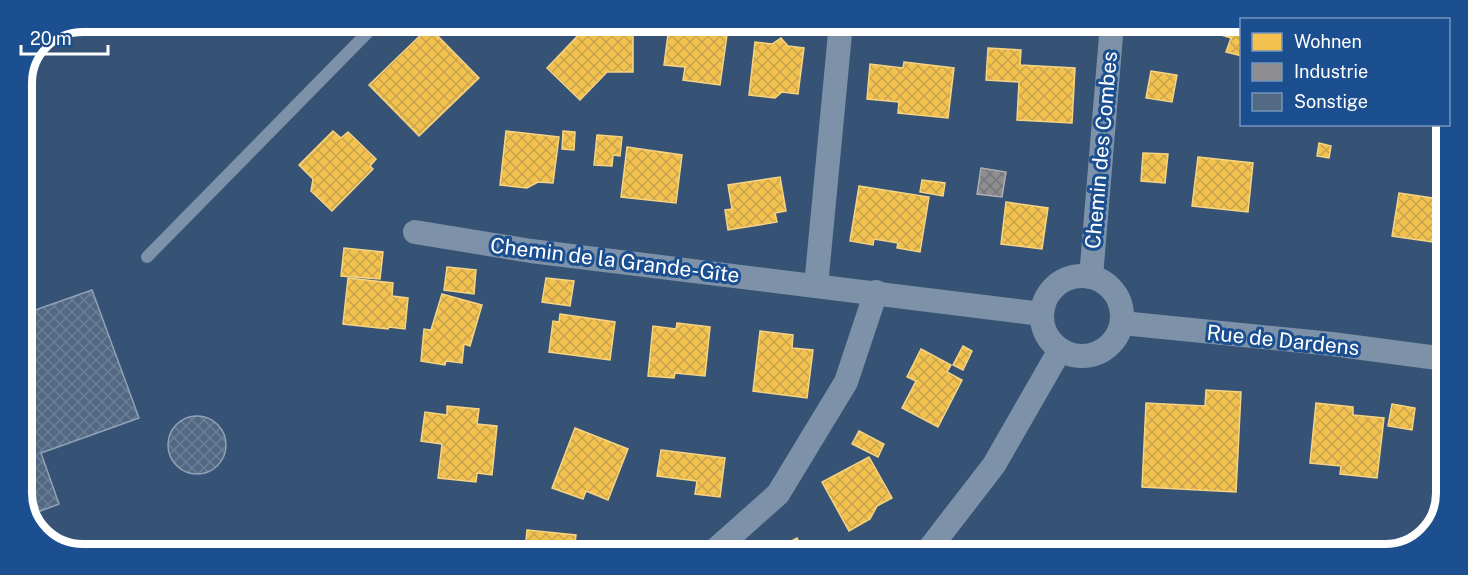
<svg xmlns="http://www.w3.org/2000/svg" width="1468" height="575" font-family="'Public Sans',sans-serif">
<defs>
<pattern id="homes-cross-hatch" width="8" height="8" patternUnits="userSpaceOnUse" patternTransform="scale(1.5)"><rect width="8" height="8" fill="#f2c14e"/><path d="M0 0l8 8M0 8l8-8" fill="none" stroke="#c8a44e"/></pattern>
<pattern id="industry-cross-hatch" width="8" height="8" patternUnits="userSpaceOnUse" patternTransform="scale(1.5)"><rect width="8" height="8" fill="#8d8d92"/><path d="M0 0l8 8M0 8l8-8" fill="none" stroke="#76767a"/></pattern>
<pattern id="building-cross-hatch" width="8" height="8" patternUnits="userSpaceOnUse" patternTransform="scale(1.5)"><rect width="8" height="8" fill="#526984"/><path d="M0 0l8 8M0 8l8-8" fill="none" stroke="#6c8096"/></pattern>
</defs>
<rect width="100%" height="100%" fill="#365274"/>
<g fill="url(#homes-cross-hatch)" stroke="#f6d483" stroke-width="1.5">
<path d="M 505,22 L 530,22 L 518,34 Z"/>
<path d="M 1186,24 L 1242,24 L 1242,56 L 1226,52 L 1231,38 Z"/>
<path d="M 588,25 L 633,25 L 633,72 L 607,72 L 580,100 L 547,68 Z"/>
<path d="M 429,27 L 479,78 L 419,136 L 369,85 Z"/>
<path d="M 669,27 L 727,35 L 720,85 L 683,80 L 685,67 L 664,65 Z"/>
<path d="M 781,38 L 788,46 L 804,48 L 798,94 L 782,92 L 775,98 L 749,95 L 755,42 L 772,44 Z"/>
<path d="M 988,48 L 1021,50 L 1020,65 L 1075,68 L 1072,123 L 1017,120 L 1019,82 L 986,80 Z"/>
<path d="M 904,62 L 954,68 L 948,118 L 898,113 L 899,102 L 867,99 L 870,64 L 903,68 Z"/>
<path d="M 1151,71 L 1177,75 L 1172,102 L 1146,98 Z"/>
<path d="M 333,131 L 341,138 L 348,132 L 376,159 L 370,166 L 373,169 L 332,211 L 311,191 L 313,179 L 299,165 Z"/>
<path d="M 506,131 L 559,137 L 553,183 L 538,182 L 527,188 L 500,185 Z"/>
<path d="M 563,131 L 575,132 L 574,150 L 562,149 Z"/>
<path d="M 597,135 L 622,137 L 620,156 L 613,155 L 612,166 L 594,165 Z"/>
<path d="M 1319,143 L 1331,146 L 1329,158 L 1317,156 Z"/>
<path d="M 627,147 L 682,155 L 676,203 L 621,197 Z"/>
<path d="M 1143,153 L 1168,154 L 1165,183 L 1141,181 Z"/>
<path d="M 1198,157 L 1253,163 L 1248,212 L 1192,206 Z"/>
<path d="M 780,177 L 786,211 L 775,213 L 777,222 L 728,230 L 725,210 L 732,209 L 728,185 Z"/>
<path d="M 922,180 L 945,183 L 943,196 L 920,192 Z"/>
<path d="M 859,186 L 929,197 L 920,252 L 897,248 L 898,243 L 874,239 L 873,245 L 850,241 Z"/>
<path d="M 1399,193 L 1446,200 L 1446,244 L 1392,236 Z"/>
<path d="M 1006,202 L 1048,208 L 1042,249 L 1001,244 Z"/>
<path d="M 344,248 L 383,252 L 380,279 L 341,276 Z"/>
<path d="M 447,267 L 476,270 L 474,294 L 444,290 Z"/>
<path d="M 348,278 L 393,283 L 392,296 L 408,298 L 405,329 L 389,327 L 388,329 L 343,324 Z"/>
<path d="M 546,278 L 574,281 L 570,306 L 542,302 Z"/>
<path d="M 442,294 L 482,305 L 470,346 L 464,344 L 462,363 L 446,361 L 445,365 L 421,361 L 424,329 L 431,330 Z"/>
<path d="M 560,314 L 615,322 L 610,360 L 549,352 L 553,321 L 559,322 Z"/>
<path d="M 677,323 L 710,327 L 705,376 L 675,373 L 674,378 L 648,376 L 653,326 L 676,329 Z"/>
<path d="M 760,331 L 793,335 L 792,348 L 813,350 L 807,398 L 753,391 Z"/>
<path d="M 963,346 L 972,351 L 963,370 L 953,365 Z"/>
<path d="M 921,349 L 951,365 L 947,372 L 962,380 L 938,427 L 902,408 L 916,381 L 907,377 Z"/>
<path d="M 1206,390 L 1241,392 L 1236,492 L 1142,487 L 1146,403 L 1205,406 Z"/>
<path d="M 1316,403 L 1353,407 L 1353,415 L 1384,418 L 1377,478 L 1340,474 L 1341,466 L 1310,463 Z"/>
<path d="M 1392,404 L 1415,408 L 1412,430 L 1388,426 Z"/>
<path d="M 447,406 L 479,409 L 477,424 L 497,426 L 492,475 L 477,473 L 476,482 L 438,478 L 442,444 L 421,441 L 425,412 L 447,415 Z"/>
<path d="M 575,428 L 628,449 L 608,500 L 586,491 L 583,499 L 552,488 Z"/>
<path d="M 859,431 L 884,444 L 878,457 L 852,444 Z"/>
<path d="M 661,450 L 725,458 L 720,497 L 695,494 L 697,481 L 657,476 Z"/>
<path d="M 869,457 L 892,498 L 877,506 L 870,519 L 849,531 L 822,482 Z"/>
<path d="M 527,530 L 576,535 L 574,552 L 525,552 Z"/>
<path d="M 797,538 L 805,553 L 771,552 Z"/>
<path d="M 1412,539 L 1423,541 L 1412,545 Z"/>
<path d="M 993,544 L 1004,553 L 987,553 Z"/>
</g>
<path fill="url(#industry-cross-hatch)" stroke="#afafb3" stroke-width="1.5" d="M 981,168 L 1006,172 L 1002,197 L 977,194 Z"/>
<g fill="url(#building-cross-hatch)" stroke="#92a2b6" stroke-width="1.5">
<path d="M 92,290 L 139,418 L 41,453 L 59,504 L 30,515 L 24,496 L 21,497 L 21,315 Z"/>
<circle cx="197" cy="445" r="29"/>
</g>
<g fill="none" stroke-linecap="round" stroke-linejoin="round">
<path stroke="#7d92a8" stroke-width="12" d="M 147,257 L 378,22"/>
<g stroke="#7d92a8" stroke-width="24">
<path d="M 415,232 L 531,251 L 1042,314"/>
<circle cx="1082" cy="316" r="40"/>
<path d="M 1091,277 L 1112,24"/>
<path d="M 816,286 L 841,23"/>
<path d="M 1122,323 L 1332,344 L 1445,359"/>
<path d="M 713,552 L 778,494 L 846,382 L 876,292"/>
<path d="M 926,553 L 994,465 L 1060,350"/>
</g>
</g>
<g text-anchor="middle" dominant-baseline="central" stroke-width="6" stroke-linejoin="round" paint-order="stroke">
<g font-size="21" fill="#fff" stroke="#1b4f8f">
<text transform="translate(1101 150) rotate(-85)">Chemin des Combes</text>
<text transform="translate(615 260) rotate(7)">Chemin de la Grande-Gîte</text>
<text transform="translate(1283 340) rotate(6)">Rue de Dardens</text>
</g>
</g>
<path d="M0 0H1468V575H0ZM83 32H1385A51 51 0 0 1 1436 83V493A51 51 0 0 1 1385 544H83A51 51 0 0 1 32 493V83A51 51 0 0 1 83 32Z" fill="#1b4f8f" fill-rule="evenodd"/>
<path fill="none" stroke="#fff" stroke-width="8" d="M83 32H1385A51 51 0 0 1 1436 83V493A51 51 0 0 1 1385 544H83A51 51 0 0 1 32 493V83A51 51 0 0 1 83 32Z"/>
<rect x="1240" y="18" width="210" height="108" fill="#1b4f8f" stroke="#7695bc" stroke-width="1.5"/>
<rect x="1252" y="33" width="30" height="18" fill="#f2c14e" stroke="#7695bc" stroke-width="1.5"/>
<text x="1294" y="48" font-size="18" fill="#ffffff">Wohnen</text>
<rect x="1252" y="63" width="30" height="18" fill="#8d8d92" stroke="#7695bc" stroke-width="1.5"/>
<text x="1294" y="78" font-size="18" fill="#ffffff">Industrie</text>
<rect x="1252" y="93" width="30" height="18" fill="#526984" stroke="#7695bc" stroke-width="1.5"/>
<text x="1294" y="108" font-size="18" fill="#ffffff">Sonstige</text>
<path d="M21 45v9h87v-9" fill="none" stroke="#ffffff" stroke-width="3"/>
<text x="30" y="45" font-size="18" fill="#ffffff" stroke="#1b4f8f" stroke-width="4.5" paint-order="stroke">20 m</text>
</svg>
